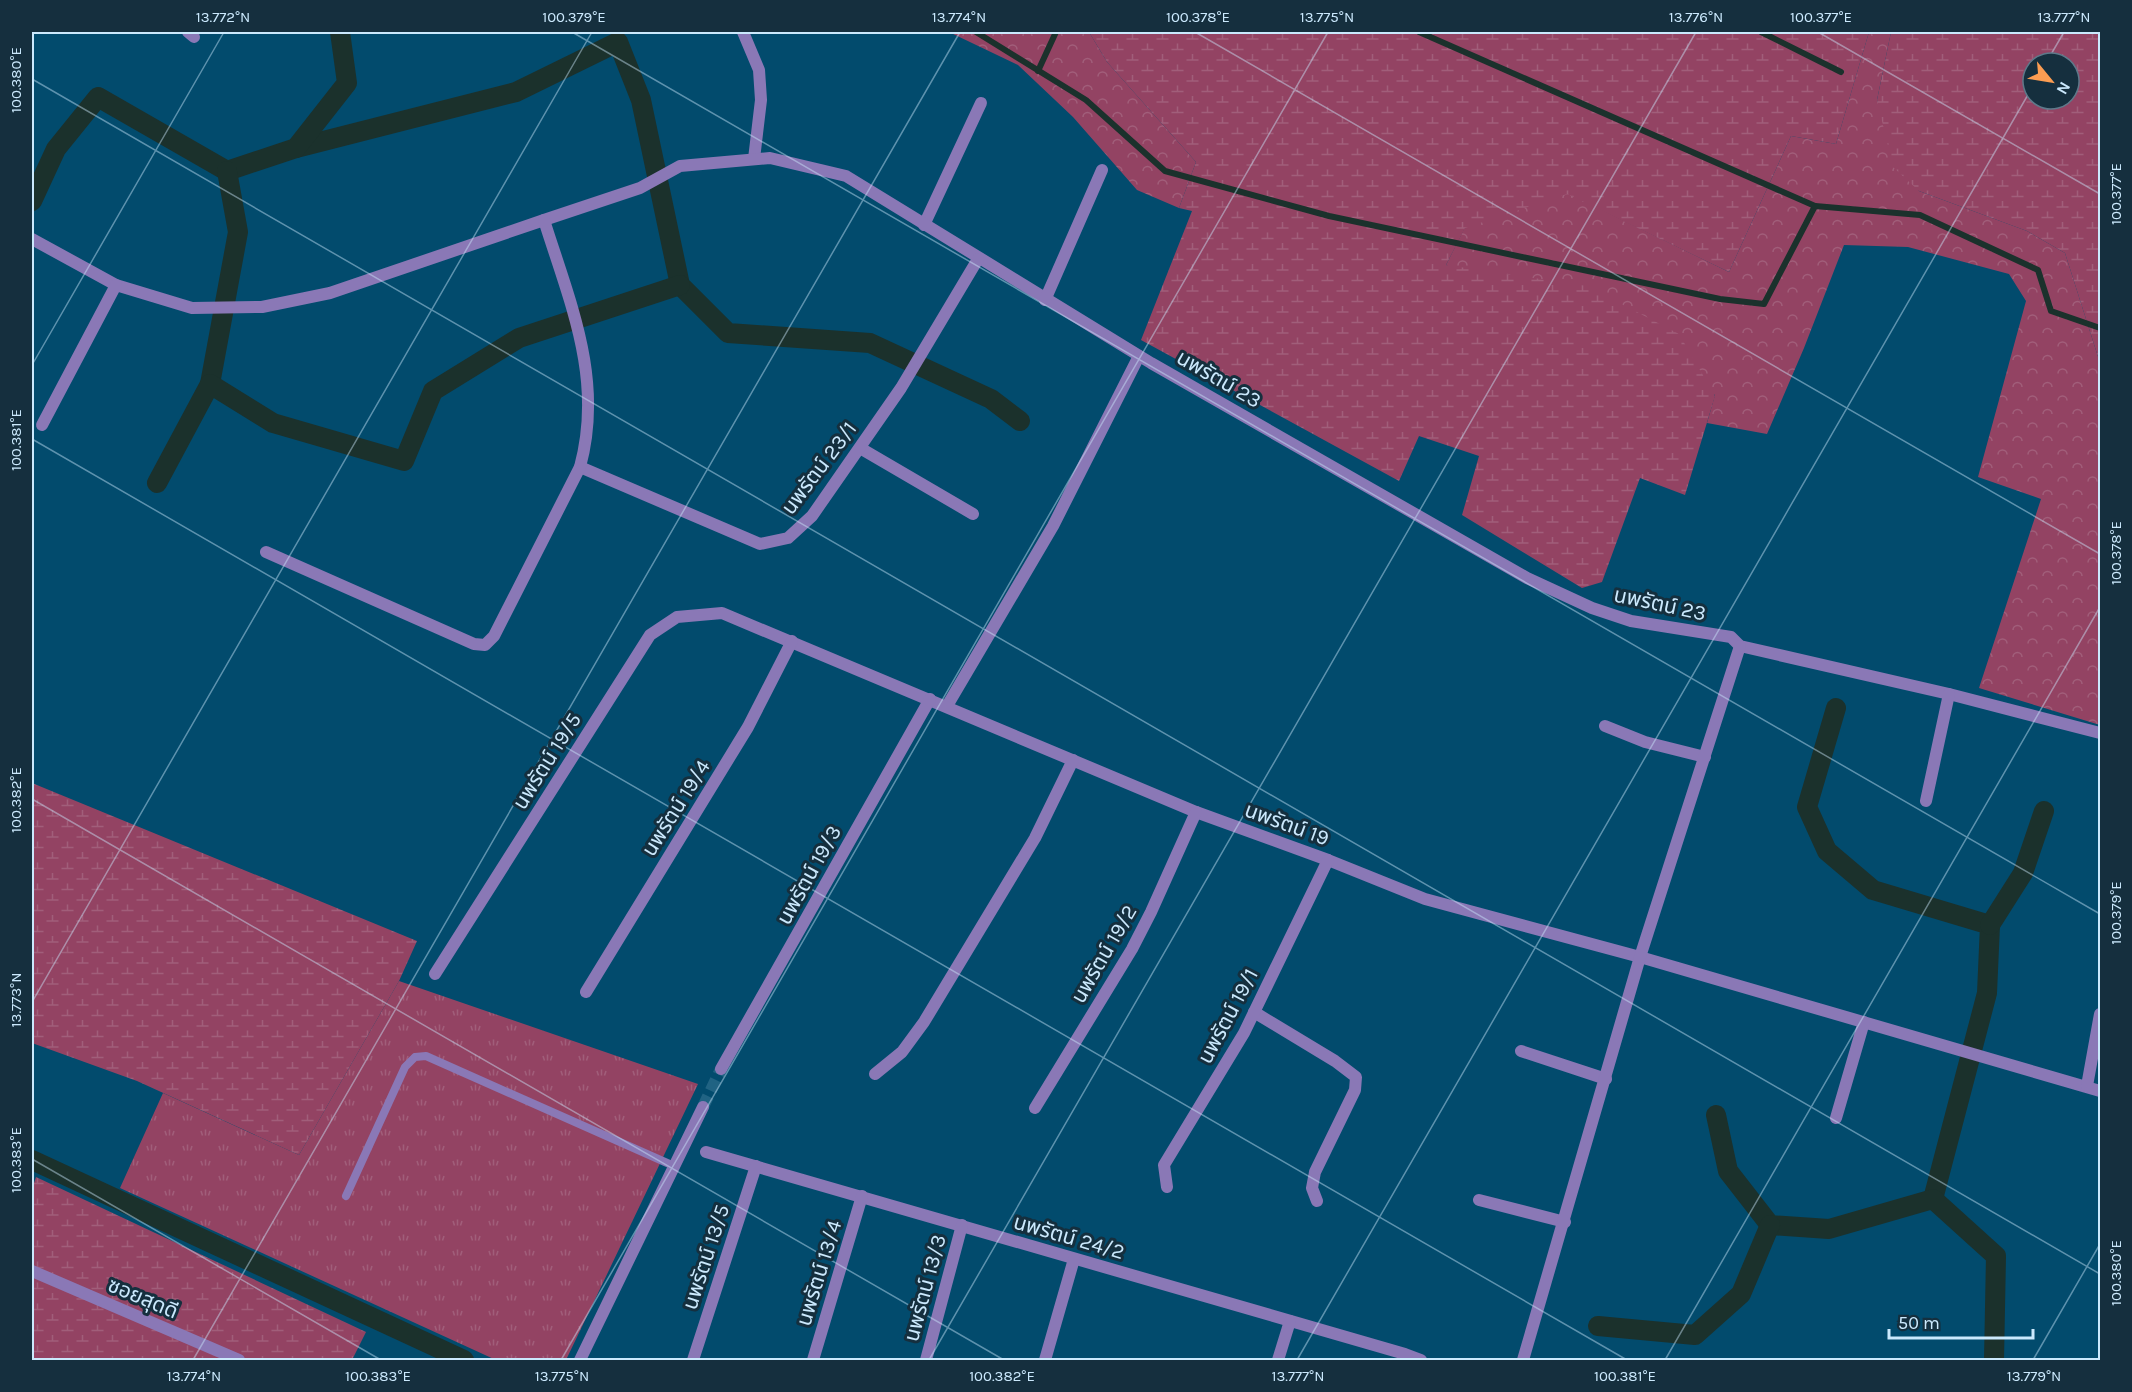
<svg xmlns="http://www.w3.org/2000/svg" width="2132" height="1392" font-family="Karla,'Noto Sans Thai',sans-serif">
<defs>
<pattern id="grass-tufts" width="24" height="20" patternUnits="userSpaceOnUse" patternTransform="scale(1.5)"><rect width="24" height="20" fill="#934363"/><path d="M3 7l-1-3M5 7V3M7 7l1-3M15 17l-1-3M17 17v-4M19 17l1-3" fill="none" stroke="#a15e7a"/></pattern>
<pattern id="forest-crowns" width="20" height="18" patternUnits="userSpaceOnUse" patternTransform="scale(1.5)"><rect width="20" height="18" fill="#934363"/><path d="M2 6a3 3 0 1 1 6 0M12 15a3 3 0 1 1 6 0" fill="none" stroke="#a15e7a"/></pattern>
<pattern id="wetland-marsh" width="20" height="14" patternUnits="userSpaceOnUse" patternTransform="scale(1.5)"><rect width="20" height="14" fill="#934363"/><path d="M1 5h8M5 5V1M11 12h8M15 12V8" fill="none" stroke="#a15e7a"/></pattern>
</defs>
<rect width="100%" height="100%" fill="#024b6d"/>
<path fill="url(#grass-tufts)" d="M 399,981 L 698,1084 L 566,1360 L 496,1360 L 120,1188 L 163,1093 L 299,1155 Z"/>
<g fill="url(#forest-crowns)">
<path d="M 949,32 L 1089,32 L 1107,62 L 1196,162 L 1179,208 L 1137,190 L 1073,117 L 1018,65 Z"/>
<path d="M 1869,32 L 1891,32 L 1877,100 L 1919,191 L 2027,231 L 2065,253 L 2100,363 L 2100,725 L 1979,688 L 2041,499 L 1978,477 L 2026,301 L 2009,274 L 1908,247 L 1844,245 L 1804,348 L 1767,434 L 1707,423 L 1715,395 L 1446,265 L 1465,227 L 1567,193 L 1729,272 L 1791,136 L 1836,144 Z"/>
</g>
<g fill="url(#wetland-marsh)" fill-rule="evenodd">
<path d="M 1089,32 L 1869,32 L 1836,144 L 1791,136 L 1729,272 L 1567,194 L 1465,228 L 1446,265 L 1587,286 L 1679,334 L 1715,396 L 1685,495 L 1640,478 L 1602,582 L 1582,588 L 1462,515 L 1479,456 L 1419,436 L 1399,481 L 1141,340 L 1192,211 L 1179,208 L 1196,162 L 1107,62 Z"/>
<path d="M 1891,32 L 2100,32 L 2100,363 L 2065,253 L 2027,231 L 1919,191 L 1893,167 L 1877,100 ZM 2033,63 L 2069,63 L 2069,99 L 2033,99 Z"/>
<path d="M 32,783 L 417,941 L 399,981 L 299,1155 L 137,1081 L 32,1043 Z"/>
<path d="M 36,1177 L 366,1332 L 352,1360 L 32,1360 L 32,1189 Z"/>
</g>
<g fill="none" stroke-linecap="round" stroke-linejoin="round">
<g stroke="#1b312c" stroke-width="6">
<path d="M 976,32 L 1086,100 L 1165,171 L 1329,216 L 1720,299 L 1764,304 L 1815,206 L 1920,215 L 2038,270 L 2051,311 L 2100,328"/>
<path d="M 1419,32 L 1815,206"/>
<path d="M 1761,32 L 1841,72"/>
<path d="M 1038,71 L 1056,32"/>
</g>
<g stroke="#1b312c" stroke-width="20">
<path d="M 296,148 L 516,92 L 618,42 L 641,100 L 680,285 L 728,333 L 870,343 L 991,399 L 1020,421"/>
<path d="M 32,201 L 56,149 L 98,97 L 227,171 L 296,148 L 347,83 L 340,32"/>
<path d="M 210,384 L 238,232 L 227,171"/>
<path d="M 157,483 L 210,384 L 273,423 L 404,461 L 433,391 L 519,338 L 680,285"/>
<path d="M 1836,708 L 1807,807 L 1827,851 L 1873,890 L 1990,925 L 1987,993 L 1933,1199"/>
<path d="M 1990,925 L 2023,873 L 2044,811"/>
<path d="M 1716,1115 L 1728,1171 L 1770,1225 L 1829,1229 L 1933,1199 L 1996,1256 L 1994,1360"/>
<path d="M 32,1160 L 464,1360"/>
<path d="M 1598,1326 L 1695,1335 L 1741,1294 L 1770,1225"/>
</g>
<path stroke="#206383" stroke-width="12" stroke-dasharray="12 6" stroke-linecap="butt" d="M 703,1107 L 721,1069"/>
<path stroke="#8a78b6" stroke-width="8" d="M 346,1196 L 405,1067 L 415,1057 L 426,1056 L 674,1166"/>
<g stroke="#8a78b6" stroke-width="12">
<path d="M 188,32 L 194,37"/>
<path d="M 743,32 L 759,70 L 761,100 L 754,159"/>
<path d="M 924,225 L 981,103"/>
<path d="M 32,239 L 116,285 L 192,308 L 262,307 L 330,293 L 544,220 L 640,188 L 680,166 L 770,158 L 846,176 L 1151,363 L 1527,578 L 1592,608 L 1631,621 L 1731,637 L 1740,646 L 1949,694 L 2100,733"/>
<path d="M 1045,300 L 1102,170"/>
<path d="M 42,425 L 116,285"/>
<path d="M 860,448 L 973,514"/>
<path d="M 580,467 L 760,544 L 788,538 L 812,516 L 901,388 L 978,259"/>
<path d="M 266,552 L 474,644 L 485,645 L 494,636 L 580,467 C 604,379 570,303 544,220"/>
<path d="M 947,706 L 1053,526 L 1139,356"/>
<path d="M 1605,726 L 1645,742 L 1705,757"/>
<path d="M 1926,801 L 1949,694"/>
<path d="M 435,974 L 650,635 L 677,617 L 722,613 L 1196,812 L 1328,860 L 1425,899 L 1640,957 L 2100,1091"/>
<path d="M 586,992 L 748,727 L 792,641"/>
<path d="M 1254,1012 L 1335,1061 L 1356,1077 L 1355,1090 L 1315,1172 L 1312,1188 L 1317,1201"/>
<path d="M 1521,1051 L 1606,1079"/>
<path d="M 721,1069 L 930,699"/>
<path d="M 875,1074 L 902,1052 L 924,1022 L 1035,838 L 1073,760"/>
<path d="M 2087,1086 L 2100,1014"/>
<path d="M 1035,1108 L 1132,949 L 1151,912 L 1196,812"/>
<path d="M 1836,1118 L 1864,1022"/>
<path d="M 706,1152 L 1405,1354 L 1421,1360"/>
<path d="M 1167,1187 L 1164,1165 L 1244,1033 L 1328,860"/>
<path d="M 1479,1200 L 1565,1222"/>
<path d="M 32,1271 L 239,1360"/>
<path d="M 580,1360 L 703,1107"/>
<path d="M 693,1360 L 756,1166"/>
<path d="M 813,1360 L 862,1196"/>
<path d="M 926,1360 L 962,1225"/>
<path d="M 1045,1360 L 1074,1259"/>
<path d="M 1278,1360 L 1290,1321"/>
<path d="M 1523,1360 L 1640,957 L 1740,646"/>
</g>
</g>
<path fill="none" stroke="#cbe9fd" stroke-width="1.5" stroke-opacity="0.45" d="M 572,32 L 2100,914M 1195,32 L 2100,554M 1818,32 L 2100,194M 2046,63 L 2064,32M 32,79 L 2100,1274M 32,365 L 224,32M 32,439 L 1627,1360M 32,799 L 1004,1360M 32,1002 L 592,32M 32,1159 L 381,1360M 193,1360 L 960,32M 561,1360 L 1328,32M 929,1360 L 1696,32M 1297,1360 L 2033,86M 1665,1360 L 2100,607M 2033,1360 L 2100,1244"/>
<g text-anchor="middle" dominant-baseline="central" stroke-width="6" stroke-linejoin="round" paint-order="stroke">
<g font-size="21" fill="#cbe9fd" stroke="#152f3e">
<text transform="translate(1219 379) rotate(30)">นพรัตน์ 23</text>
<text transform="translate(819 468) rotate(-53)">นพรัตน์ 23/1</text>
<text transform="translate(1660 604) rotate(12)">นพรัตน์ 23</text>
<text transform="translate(547 761) rotate(-58)">นพรัตน์ 19/5</text>
<text transform="translate(676 808) rotate(-58)">นพรัตน์ 19/4</text>
<text transform="translate(1287 824) rotate(20)">นพรัตน์ 19</text>
<text transform="translate(809 875) rotate(-61)">นพรัตน์ 19/3</text>
<text transform="translate(1104 954) rotate(-60)">นพรัตน์ 19/2</text>
<text transform="translate(1228 1016) rotate(-62)">นพรัตน์ 19/1</text>
<text transform="translate(1069 1237) rotate(16)">นพรัตน์ 24/2</text>
<text transform="translate(706 1257) rotate(-72)">นพรัตน์ 13/5</text>
<text transform="translate(819 1273) rotate(-73)">นพรัตน์ 13/4</text>
<text transform="translate(925 1288) rotate(-75)">นพรัตน์ 13/3</text>
<text transform="translate(143 1298) rotate(23)">ซอยสุดดี</text>
</g>
</g>
<rect width="2132" height="1392" fill="none" stroke="#152f3e" stroke-width="66"/>
<g transform="translate(2051 81) rotate(120)"><circle r="28" fill="#152f3e" stroke="#5e798a" stroke-width="1.5"/>
<path d="M0-4.5L10 22L0 15L-10 22Z" fill="#fc9d52"/>
<text y="-9" font-size="16" font-weight="bold" text-anchor="middle" fill="#cbe9fd">N</text>
</g>
<path d="M1889 1329v9h144v-9" fill="none" stroke="#cbe9fd" stroke-width="3"/>
<text x="1898" y="1329" font-size="18" fill="#cbe9fd" stroke="#152f3e" stroke-width="4.5" paint-order="stroke">50 m</text>
<rect x="33" y="33" width="2066" height="1326" fill="none" stroke="#cbe9fd" stroke-width="2"/>
<g font-size="15" text-anchor="middle" fill="#cbe9fd">
<text x="223" y="22">13.772°N</text>
<text x="574" y="22">100.379°E</text>
<text x="959" y="22">13.774°N</text>
<text x="1198" y="22">100.378°E</text>
<text x="1327" y="22">13.775°N</text>
<text x="1696" y="22">13.776°N</text>
<text x="1821" y="22">100.377°E</text>
<text x="2064" y="22">13.777°N</text>
<text transform="translate(16 80) rotate(-90)" y="5">100.380°E</text>
<text transform="translate(2116 194) rotate(-90)" y="5">100.377°E</text>
<text transform="translate(16 440) rotate(-90)" y="5">100.381°E</text>
<text transform="translate(2116 553) rotate(-90)" y="5">100.378°E</text>
<text transform="translate(16 800) rotate(-90)" y="5">100.382°E</text>
<text transform="translate(2116 913) rotate(-90)" y="5">100.379°E</text>
<text transform="translate(16 1000) rotate(-90)" y="5">13.773°N</text>
<text transform="translate(16 1160) rotate(-90)" y="5">100.383°E</text>
<text transform="translate(2116 1273) rotate(-90)" y="5">100.380°E</text>
<text x="194" y="1381">13.774°N</text>
<text x="378" y="1381">100.383°E</text>
<text x="562" y="1381">13.775°N</text>
<text x="1002" y="1381">100.382°E</text>
<text x="1298" y="1381">13.777°N</text>
<text x="1625" y="1381">100.381°E</text>
<text x="2034" y="1381">13.779°N</text>
</g>
</svg>
